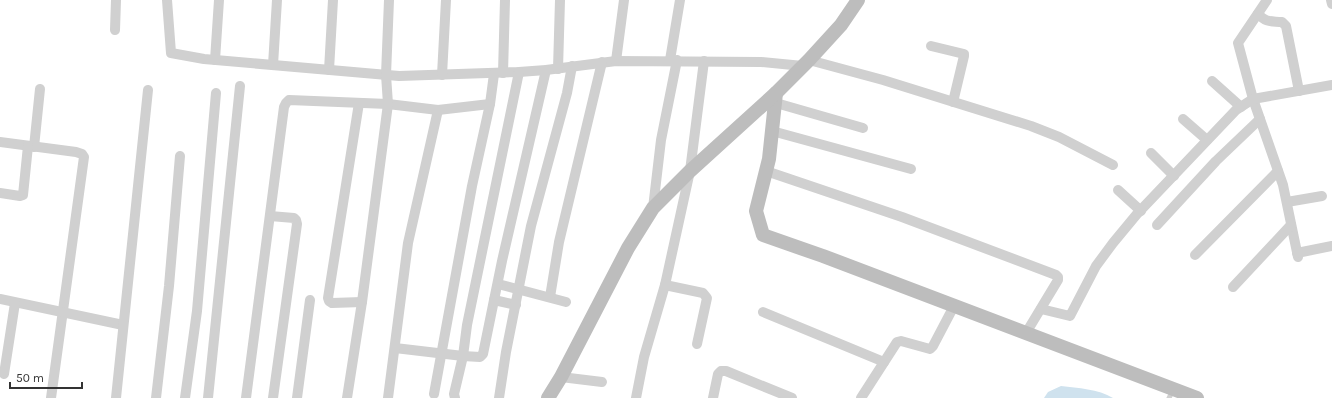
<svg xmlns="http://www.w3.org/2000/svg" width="1332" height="398" font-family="Karla,sans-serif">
<rect width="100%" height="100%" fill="#fff"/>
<path fill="#cfe2ee" d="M 1061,386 C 1078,388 1098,389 1113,398 L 1044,398 L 1048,392 Z"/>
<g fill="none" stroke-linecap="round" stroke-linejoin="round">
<path stroke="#d0d0d0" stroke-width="5" d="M 1169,398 L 1173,390"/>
<g stroke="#d0d0d0" stroke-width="10">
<path d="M 167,0 L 171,53 L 204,59 L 399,76 L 519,72 L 546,70 L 616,61 L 761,62 L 803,66"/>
<path d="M 1267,0 L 1238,43 L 1253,99 L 1283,185 L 1298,257"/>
<path d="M 1331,0 L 1332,4"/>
<path d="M 1258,14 C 1267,23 1270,21 1282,22 L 1286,26 L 1299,91"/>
<path d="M 115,30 L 116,0"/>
<path d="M 931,46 L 964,54 L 964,56 L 953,102"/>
<path d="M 215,60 L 219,0"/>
<path d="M 670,60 L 680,0"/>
<path d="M 809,60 L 883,80 L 1031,126 L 1059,137 L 1113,165"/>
<path d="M 616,61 L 624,0"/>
<path d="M 273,65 L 277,0"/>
<path d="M 558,69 L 560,0"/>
<path d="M 329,70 L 333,0"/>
<path d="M 503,73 L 505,0"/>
<path d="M 442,75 L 446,0"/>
<path d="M 1212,81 L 1241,107"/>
<path d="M 359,103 L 328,298 L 329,301 L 332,303 L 362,302"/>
<path d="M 776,103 L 863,128"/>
<path d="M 1183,119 L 1207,140"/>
<path d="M 772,131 L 911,169"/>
<path d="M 0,142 L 76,152 L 82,154 L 84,157 L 51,398"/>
<path d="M 34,147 L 40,89"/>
<path d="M 1151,153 L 1174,176"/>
<path d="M 766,171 L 902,217 L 1056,275 L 1058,277 L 1058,280 L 1026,333"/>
<path d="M 1118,190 L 1141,211"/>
<path d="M 0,193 L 20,196 L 23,195 L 28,146"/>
<path d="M 1287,202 L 1322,196"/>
<path d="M 653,208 L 661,140 L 677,60"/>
<path d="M 270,216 L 294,218 L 296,220 L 297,224 L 273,398"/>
<path d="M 1157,225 L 1216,161 L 1260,119"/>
<path d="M 1297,253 L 1332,246"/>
<path d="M 1195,255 L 1278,171"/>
<path d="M 498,284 L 566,302"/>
<path d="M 665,285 L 703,293 L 707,298 L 697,344"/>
<path d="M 1233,287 L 1291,225"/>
<path d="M 550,297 L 559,242 L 602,62"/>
<path d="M 0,299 L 123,325"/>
<path d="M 494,300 L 516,305"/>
<path d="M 1041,309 L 1070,316 L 1096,266 L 1113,243 L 1137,214 L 1236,110 L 1253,99 L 1332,85"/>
<path d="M 763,312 L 884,362"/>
<path d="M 395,348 L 463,356 L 480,357 L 483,354 L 502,261 L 546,70"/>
<path d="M 4,374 L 15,303"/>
<path d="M 561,377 L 602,382"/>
<path d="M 434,394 L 472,186 L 490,104 L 494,74"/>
<path d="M 116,398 L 148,90"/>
<path d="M 156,398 L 169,286 L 180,156"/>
<path d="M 185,398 L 197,311 L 216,93"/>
<path d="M 208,398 L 240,86"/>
<path d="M 246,398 L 284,107 L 286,103 L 289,100 L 388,104 L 438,110 L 490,104"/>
<path d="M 297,398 L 310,300"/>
<path d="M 347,398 L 362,302 L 388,104 L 386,75 L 389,0"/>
<path d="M 388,398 L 408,243 L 438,110"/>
<path d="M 455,398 L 454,394 L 463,356 L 467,325 L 519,72"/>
<path d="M 499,398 L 506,352 L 531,226 L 567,93 L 572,66"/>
<path d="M 636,398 L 644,357 L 665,285 L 690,171 L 704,61"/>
<path d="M 713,398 L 718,374 L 721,371 L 726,371 L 792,398"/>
<path d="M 861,398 L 897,342 L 901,341 L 930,349 L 933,346 L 954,306"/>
</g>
<g stroke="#bdbdbd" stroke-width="14">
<path d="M 776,93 L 769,159 L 756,211 L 763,235 L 823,256 L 1197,398"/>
<path d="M 548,398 L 561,377 L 628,248 L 653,208 L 690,171 L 776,93 L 809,60 L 841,25 L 858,0"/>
</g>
</g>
<path d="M10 382v6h72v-6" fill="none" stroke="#333333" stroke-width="2"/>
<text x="16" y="382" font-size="12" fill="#333333" stroke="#ffffff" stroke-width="3" paint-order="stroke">50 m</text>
</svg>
